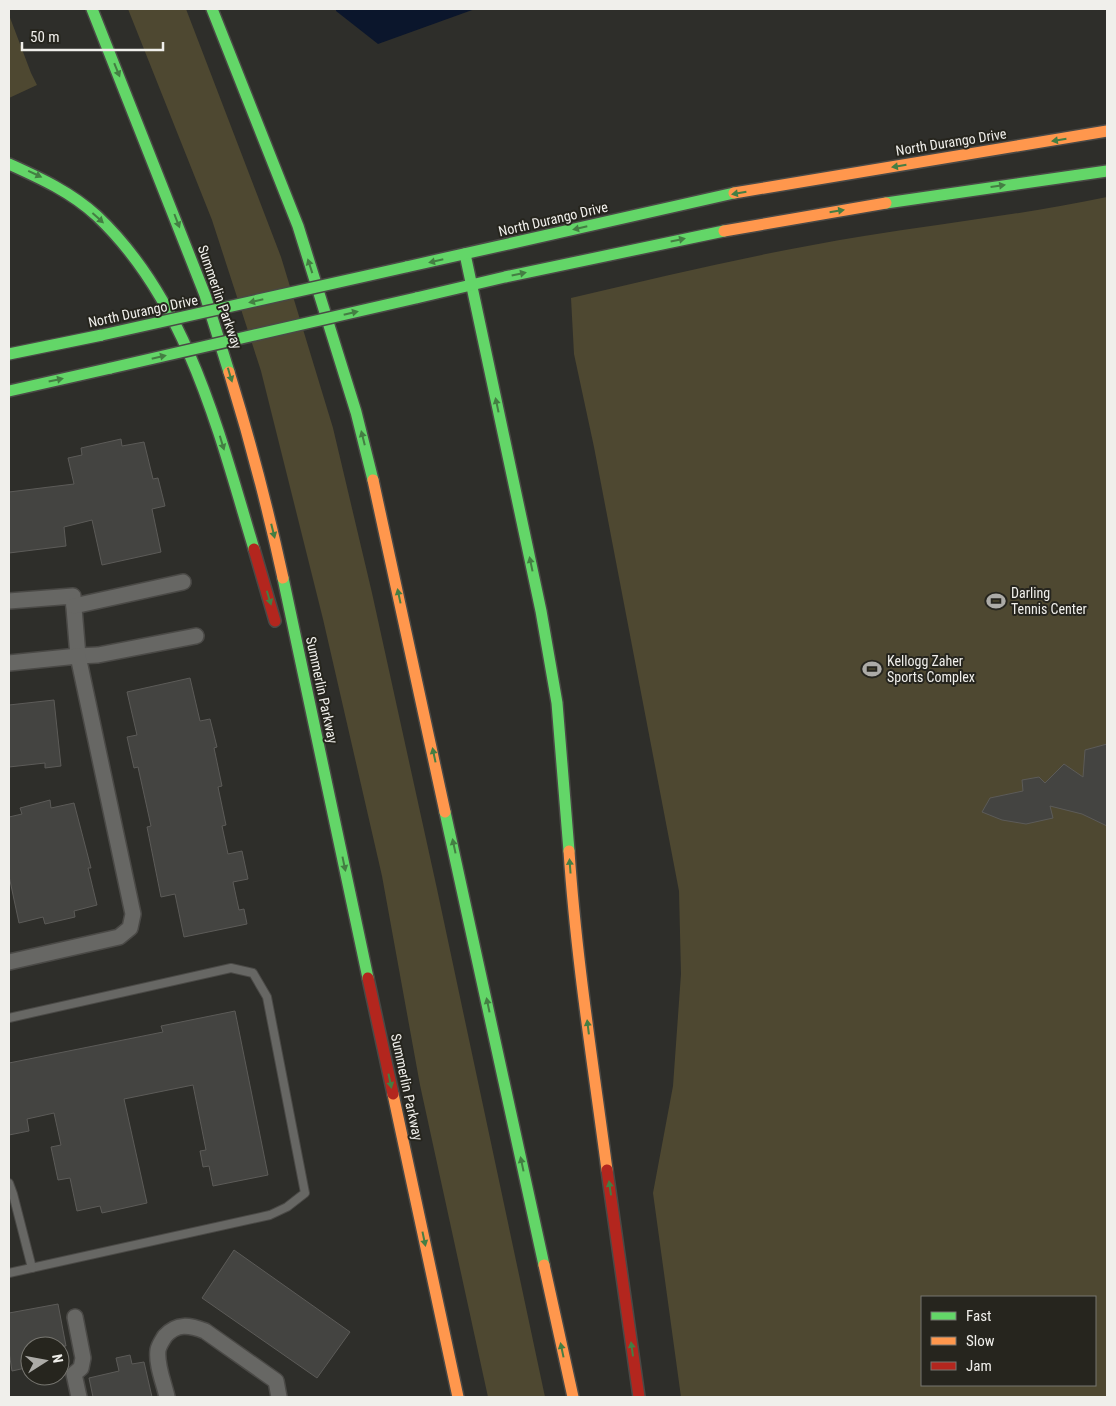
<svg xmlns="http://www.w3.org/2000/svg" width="1116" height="1406" font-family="'Roboto Condensed',sans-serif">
<rect width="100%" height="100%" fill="#2e2e2a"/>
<g fill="#4e4831" fill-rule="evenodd">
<path d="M 128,9 L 186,9 L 281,257 L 333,428 L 372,593 L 437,889 L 545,1397 L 488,1397 L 420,1085 L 382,876 L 323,619 L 261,371 L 212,220 Z"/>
<path d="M 9,15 L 31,73 L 37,85 L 9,98 Z"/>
<path d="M 1107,197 L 1107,1397 L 681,1397 L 653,1193 L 673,1086 L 681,974 L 679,891 L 594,447 L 574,354 L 571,298 C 668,275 765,252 864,236 C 945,223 1027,214 1107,197 ZM 922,1297 L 1095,1297 L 1095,1385 L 922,1385 Z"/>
</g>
<path fill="#0b162c" d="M 336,9 L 475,9 L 378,44 L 336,11 Z"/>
<g fill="#444441" stroke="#5c5b58">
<path d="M 121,439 L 122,446 L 144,442 L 153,479 L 158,478 L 165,506 L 152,509 L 161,552 L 102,565 L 92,520 L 64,527 L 66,546 L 9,553 L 9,492 L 74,484 L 68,458 L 82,455 L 81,448 Z"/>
<path d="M 190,678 L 200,721 L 210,719 L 217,747 L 214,748 L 222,786 L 218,787 L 226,825 L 222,826 L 228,854 L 242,851 L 248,879 L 233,882 L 239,910 L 244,909 L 247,924 L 184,937 L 175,894 L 161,897 L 147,827 L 151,826 L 138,767 L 134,768 L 127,737 L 137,735 L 127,692 Z"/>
<path d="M 54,700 L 61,766 L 45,768 L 45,763 L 9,767 L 9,705 Z"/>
<path d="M 1107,744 L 1107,826 L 1082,814 L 1050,806 L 1053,818 L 1026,824 L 1002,820 L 982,812 L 990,798 L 1023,791 L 1022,780 L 1039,777 L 1045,783 L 1064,764 L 1083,777 L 1085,750 Z"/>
<path d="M 50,800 L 51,808 L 74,803 L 91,868 L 88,868 L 97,905 L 74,911 L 75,917 L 45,924 L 43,917 L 19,923 L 9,876 L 9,817 L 22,814 L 20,808 Z"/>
<path d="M 235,1011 L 268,1175 L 213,1186 L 209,1166 L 203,1167 L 200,1151 L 206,1150 L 193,1085 L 124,1099 L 147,1203 L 102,1213 L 100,1206 L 77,1211 L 70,1178 L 58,1180 L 51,1147 L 61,1145 L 54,1113 L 27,1119 L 29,1131 L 9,1135 L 9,1063 L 163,1032 L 161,1026 Z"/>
<path d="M 234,1250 L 350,1332 L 317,1378 L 202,1298 Z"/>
<path d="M 58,1304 L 66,1346 L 30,1346 L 30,1367 L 12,1371 L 9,1352 L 9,1313 Z"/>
<path d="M 130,1355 L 132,1364 L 144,1362 L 152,1397 L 93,1397 L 89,1378 L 119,1371 L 116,1358 Z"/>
</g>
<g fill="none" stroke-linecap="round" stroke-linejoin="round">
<g stroke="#4a4946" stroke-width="10">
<g id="lane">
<path d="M 9,1018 L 231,968 L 253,973 L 267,997 L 305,1193 L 287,1207 L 270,1215 L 9,1273"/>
<path d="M 9,1183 L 13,1194 L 32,1268"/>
</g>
</g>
<g stroke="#4a4946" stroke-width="18">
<g id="street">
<path d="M 9,601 L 73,596 L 78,656 L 98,655 L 196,636"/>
<path d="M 74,606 L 183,582"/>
<path d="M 9,663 L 78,656 L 133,914 L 130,928 L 119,937 L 9,962"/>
<path d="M 75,1317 L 83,1358 L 81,1368 L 74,1374 L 79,1397"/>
<path d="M 167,1397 C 164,1383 156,1365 158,1350 C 159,1345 162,1341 165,1336 C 177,1323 189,1325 205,1331 L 276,1381 L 279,1397"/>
</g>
</g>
<g stroke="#4a4946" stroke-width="14">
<g id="fast">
<path d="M 92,9 L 205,295 L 229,372"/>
<path d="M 212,9 L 298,226 L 356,412 L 373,480"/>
<path d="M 9,164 C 40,178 71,192 97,216 C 188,302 219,433 254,549"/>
<path d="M 886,203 L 1107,171"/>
<path d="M 465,254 L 541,611 L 557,703 L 569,851"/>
<path d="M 406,267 L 734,193"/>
<path d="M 416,298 L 505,277 L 724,231"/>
<path d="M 9,354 L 102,335"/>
<path d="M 9,391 L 111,368"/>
<path d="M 283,578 L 368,978"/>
<path d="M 445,812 L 544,1265"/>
</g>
</g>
<g stroke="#4a4946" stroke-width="14">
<g id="slow">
<path d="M 734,193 L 1107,131"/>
<path d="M 724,231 L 886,203"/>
<path d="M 229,372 C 250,440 268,509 283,578"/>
<path d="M 373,480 L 445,812"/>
<path d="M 569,851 C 576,957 593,1064 607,1170"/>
<path d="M 393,1094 L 458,1397"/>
<path d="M 544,1265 L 573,1397"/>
</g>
</g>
<g stroke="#4a4946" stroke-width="14">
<g id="jam">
<path d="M 254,549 L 275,621"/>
<path d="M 368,978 L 393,1094"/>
<path d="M 607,1170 L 639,1397"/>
</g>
</g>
<use href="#lane" stroke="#676764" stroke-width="8"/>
<use href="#street" stroke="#676764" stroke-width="15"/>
<use href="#fast" stroke="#63d668" stroke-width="11"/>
<use href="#slow" stroke="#ff974d" stroke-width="11"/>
<use href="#jam" stroke="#b3261e" stroke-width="11"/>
<g stroke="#4a4946" stroke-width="14" stroke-linecap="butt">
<g id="fast-bridge">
<path d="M 102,335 L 406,267"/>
<path d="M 111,368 L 416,298"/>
</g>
</g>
<use href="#fast-bridge" stroke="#63d668" stroke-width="11"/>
</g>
<defs><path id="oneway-solid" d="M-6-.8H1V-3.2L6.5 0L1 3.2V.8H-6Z" transform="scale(1.25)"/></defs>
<g fill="#447e43">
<use href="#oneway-solid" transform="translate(117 70) rotate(68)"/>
<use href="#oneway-solid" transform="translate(1059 140) rotate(171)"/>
<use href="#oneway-solid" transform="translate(899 166) rotate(171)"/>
<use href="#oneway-solid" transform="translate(35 174) rotate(25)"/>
<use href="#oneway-solid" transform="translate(998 186) rotate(-8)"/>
<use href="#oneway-solid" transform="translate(739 193) rotate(170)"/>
<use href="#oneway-solid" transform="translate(837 211) rotate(-9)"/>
<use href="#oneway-solid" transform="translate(98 218) rotate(42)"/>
<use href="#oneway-solid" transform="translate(177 221) rotate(69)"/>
<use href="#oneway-solid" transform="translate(580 228) rotate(167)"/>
<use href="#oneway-solid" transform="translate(678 240) rotate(-12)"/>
<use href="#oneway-solid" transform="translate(436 261) rotate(167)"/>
<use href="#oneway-solid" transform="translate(310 266) rotate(-108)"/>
<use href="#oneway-solid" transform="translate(519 274) rotate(-12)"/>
<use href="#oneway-solid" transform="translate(256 301) rotate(167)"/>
<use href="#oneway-solid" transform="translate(351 313) rotate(-13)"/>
<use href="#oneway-solid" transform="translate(159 357) rotate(-13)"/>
<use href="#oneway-solid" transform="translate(230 375) rotate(73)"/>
<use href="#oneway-solid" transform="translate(56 380) rotate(-12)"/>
<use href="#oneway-solid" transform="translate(497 405) rotate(-102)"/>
<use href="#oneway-solid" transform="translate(363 438) rotate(-104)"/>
<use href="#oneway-solid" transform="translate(222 443) rotate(73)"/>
<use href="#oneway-solid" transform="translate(273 531) rotate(76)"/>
<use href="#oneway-solid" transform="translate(531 564) rotate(-102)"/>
<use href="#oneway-solid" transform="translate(399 596) rotate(-102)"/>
<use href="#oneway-solid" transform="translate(269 598) rotate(73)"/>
<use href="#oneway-solid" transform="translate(434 755) rotate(-102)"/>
<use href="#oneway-solid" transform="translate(454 846) rotate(-102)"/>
<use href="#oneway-solid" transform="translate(344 864) rotate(78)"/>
<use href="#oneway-solid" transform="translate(570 866) rotate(-94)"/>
<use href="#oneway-solid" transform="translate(488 1005) rotate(-102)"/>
<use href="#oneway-solid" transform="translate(588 1027) rotate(-97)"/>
<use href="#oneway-solid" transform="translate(390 1081) rotate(78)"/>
<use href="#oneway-solid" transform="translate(522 1164) rotate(-102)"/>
<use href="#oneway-solid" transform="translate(610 1188) rotate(-98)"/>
<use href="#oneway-solid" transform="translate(424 1239) rotate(78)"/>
<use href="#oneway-solid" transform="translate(632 1349) rotate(-98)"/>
<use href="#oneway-solid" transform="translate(562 1350) rotate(-102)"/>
</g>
<defs>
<g id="stadium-bare" transform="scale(1.5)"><path d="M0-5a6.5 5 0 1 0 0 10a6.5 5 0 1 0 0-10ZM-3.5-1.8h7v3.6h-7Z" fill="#acaba7" stroke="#26251e" stroke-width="2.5" paint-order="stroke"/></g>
</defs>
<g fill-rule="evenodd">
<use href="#stadium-bare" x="996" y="601"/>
<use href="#stadium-bare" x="872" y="669"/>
</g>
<g text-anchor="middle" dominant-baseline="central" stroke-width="4" stroke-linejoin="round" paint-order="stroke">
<g font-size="14" fill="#f0efeb" stroke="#26251e">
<text transform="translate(951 142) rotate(-9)">North Durango Drive</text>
<text transform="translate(553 219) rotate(-13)">North Durango Drive</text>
<text transform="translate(220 297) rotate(71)">Summerlin Parkway</text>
<text transform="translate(143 311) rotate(-12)">North Durango Drive</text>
<text transform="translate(322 690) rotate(78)">Summerlin Parkway</text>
<text transform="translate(407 1087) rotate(78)">Summerlin Parkway</text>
</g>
<g font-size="14" fill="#f0efeb" stroke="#26251e" text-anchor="start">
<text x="1011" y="593">Darling<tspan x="1011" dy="16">Tennis Center</tspan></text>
<text x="887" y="661">Kellogg Zaher<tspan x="887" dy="16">Sports Complex</tspan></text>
</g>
</g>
<rect width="1116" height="1406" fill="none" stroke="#f0efeb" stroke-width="20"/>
<rect x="921" y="1296" width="175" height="90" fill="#26251e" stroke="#777670"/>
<rect x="931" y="1312" width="25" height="8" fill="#63d668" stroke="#777670"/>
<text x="966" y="1321" font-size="15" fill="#f0efeb">Fast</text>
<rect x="931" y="1337" width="25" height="8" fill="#ff974d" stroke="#777670"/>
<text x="966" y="1346" font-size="15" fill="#f0efeb">Slow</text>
<rect x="931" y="1362" width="25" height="8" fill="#b3261e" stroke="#777670"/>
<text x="966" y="1371" font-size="15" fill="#f0efeb">Jam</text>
<g transform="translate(45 1361) rotate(79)"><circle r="24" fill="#26251e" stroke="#777670"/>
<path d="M0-4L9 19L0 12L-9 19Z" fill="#acaba7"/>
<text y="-8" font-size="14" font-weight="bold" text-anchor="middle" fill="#f0efeb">N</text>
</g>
<path d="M22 42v8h141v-8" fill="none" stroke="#f0efeb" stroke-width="2.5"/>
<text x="30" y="42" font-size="15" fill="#f0efeb" stroke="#26251e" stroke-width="4" paint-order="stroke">50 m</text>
</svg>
